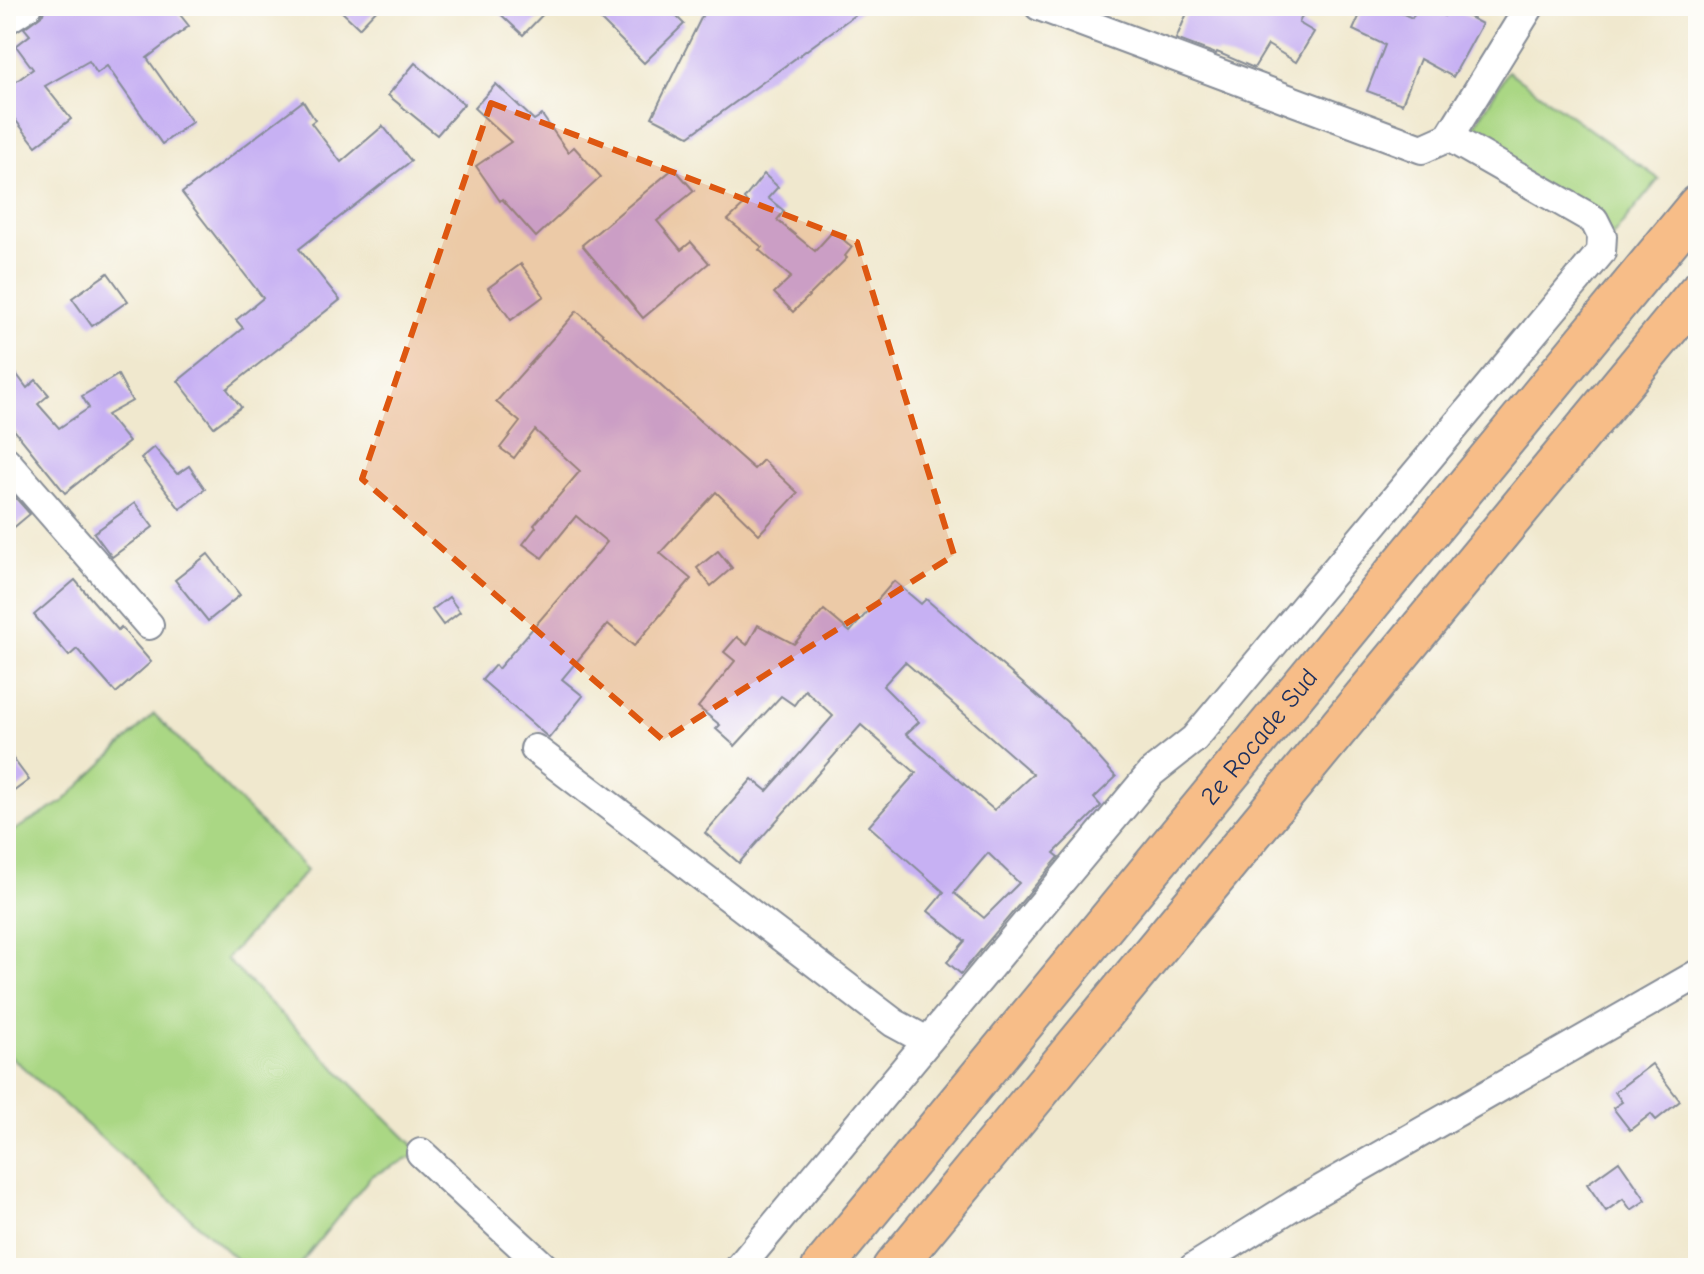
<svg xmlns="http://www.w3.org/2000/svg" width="1704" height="1274" font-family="'Comic Neue',sans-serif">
<rect width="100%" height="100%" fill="#fdfcf7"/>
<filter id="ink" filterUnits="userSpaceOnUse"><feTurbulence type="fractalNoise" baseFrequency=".0125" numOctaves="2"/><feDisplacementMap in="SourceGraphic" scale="16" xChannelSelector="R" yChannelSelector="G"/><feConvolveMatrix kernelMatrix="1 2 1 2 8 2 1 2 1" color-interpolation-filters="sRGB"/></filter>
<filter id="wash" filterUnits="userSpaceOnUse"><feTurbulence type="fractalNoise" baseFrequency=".006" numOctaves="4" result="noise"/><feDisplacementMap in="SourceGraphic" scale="32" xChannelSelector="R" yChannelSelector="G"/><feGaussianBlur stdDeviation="1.8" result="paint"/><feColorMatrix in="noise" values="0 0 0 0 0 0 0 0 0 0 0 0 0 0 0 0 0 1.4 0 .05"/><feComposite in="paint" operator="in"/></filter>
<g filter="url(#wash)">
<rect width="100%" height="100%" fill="#f0e8ce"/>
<g fill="#aad784" stroke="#628371" stroke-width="2">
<path d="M 1508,71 L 1659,179 L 1610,239 L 1468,137 Z"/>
<path d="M 154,714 L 307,870 L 226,959 L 421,1153 L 371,1176 L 297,1268 L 246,1268 L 6,1052 L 6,835 L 63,802 Z"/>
</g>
<g id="blocks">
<g fill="#c7b1f3" fill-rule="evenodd">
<path d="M 45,6 L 173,6 L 189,26 L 147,58 L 192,122 L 162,144 L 107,66 L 97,73 L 89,61 L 45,86 L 71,119 L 36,146 L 6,108 L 6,89 L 33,69 L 16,46 L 30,35 L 24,28 L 43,14 Z"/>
<path d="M 336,6 L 380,6 L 359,28 Z"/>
<path d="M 492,6 L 551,6 L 523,35 Z"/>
<path d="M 587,6 L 666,6 L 684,24 L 644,63 Z"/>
<path d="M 707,6 L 867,6 L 689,136 L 652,117 Z"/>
<path d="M 1190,6 L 1306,6 L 1299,23 L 1314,32 L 1296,62 L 1268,45 L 1254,68 L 1217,52 L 1216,54 L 1176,39 Z"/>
<path d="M 1364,6 L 1386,6 L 1412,18 L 1418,6 L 1425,6 L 1444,16 L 1449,6 L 1482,24 L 1453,77 L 1420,59 L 1402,104 L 1367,91 L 1385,45 L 1353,30 Z"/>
<path d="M 415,63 L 464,104 L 437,135 L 388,95 Z"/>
<path d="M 496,84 L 534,120 L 542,115 L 568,152 L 574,147 L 601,177 L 536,237 L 502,199 L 500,201 L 476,166 L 511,142 L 474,108 Z"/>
<path d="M 303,101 L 315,120 L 311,123 L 341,162 L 383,126 L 411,161 L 299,249 L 340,300 L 227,389 L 241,407 L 214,427 L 178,381 L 243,328 L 236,320 L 263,298 L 182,193 Z"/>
<path d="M 674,168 L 694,191 L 657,221 L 681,250 L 691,242 L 709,263 L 643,318 L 582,245 Z"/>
<path d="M 764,174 L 778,187 L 768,198 L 784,211 L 777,220 L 815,251 L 833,231 L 852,247 L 845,256 L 847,258 L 793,312 L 774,293 L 791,277 L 759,250 L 762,247 L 728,220 L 747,202 L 744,199 Z"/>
<path d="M 521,264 L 544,296 L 511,320 L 488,288 Z"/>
<path d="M 108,273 L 128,301 L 92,326 L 72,298 Z"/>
<path d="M 577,311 L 754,469 L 763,460 L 798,493 L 759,534 L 716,492 L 660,553 L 691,579 L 634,646 L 608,624 L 562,679 L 583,696 L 549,738 L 482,680 L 495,665 L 498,669 L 607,542 L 576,516 L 542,558 L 523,544 L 536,527 L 534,525 L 580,471 L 535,430 L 514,458 L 500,448 L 520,422 L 496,402 Z"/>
<path d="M 6,360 L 27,388 L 36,380 L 49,395 L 38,404 L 59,428 L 89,408 L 82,396 L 118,375 L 132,401 L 107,415 L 129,442 L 65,493 L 6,420 Z"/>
<path d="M 154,447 L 177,474 L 189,466 L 205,489 L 180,509 L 141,458 Z"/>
<path d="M 6,487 L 30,514 L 6,534 Z"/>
<path d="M 135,503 L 153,527 L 112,557 L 94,533 Z"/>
<path d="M 718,551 L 732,568 L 711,586 L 697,568 Z"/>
<path d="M 208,554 L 240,595 L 208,621 L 175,580 Z"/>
<path d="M 75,580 L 118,630 L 121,627 L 151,662 L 116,693 L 77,649 L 69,656 L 34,615 Z"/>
<path d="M 894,581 L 921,604 L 926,599 L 1067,722 L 1116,777 L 1094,798 L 1101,806 L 1054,853 L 1059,857 L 961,974 L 947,962 L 965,941 L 928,911 L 944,892 L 869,826 L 916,773 L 861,725 L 739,863 L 705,833 L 752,779 L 767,791 L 833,716 L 805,690 L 794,705 L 781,696 L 735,746 L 716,729 L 720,725 L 698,707 L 735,661 L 724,652 L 737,637 L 747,645 L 758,625 L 794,644 L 824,610 L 850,632 ZM 905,662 L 1033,774 L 994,810 L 906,734 L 919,722 L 883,686 ZM 988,853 L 1019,883 L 984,918 L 954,893 Z"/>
<path d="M 449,597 L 460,612 L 443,625 L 432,610 Z"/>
<path d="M 6,749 L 29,780 L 6,797 Z"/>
<path d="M 1652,1064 L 1680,1101 L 1656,1120 L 1651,1114 L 1630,1130 L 1613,1108 L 1622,1102 L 1615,1092 Z"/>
<path d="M 1619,1161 L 1646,1200 L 1631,1210 L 1623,1199 L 1606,1211 L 1587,1184 Z"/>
</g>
</g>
</g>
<g filter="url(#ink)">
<use href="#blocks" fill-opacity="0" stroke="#868c96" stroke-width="2"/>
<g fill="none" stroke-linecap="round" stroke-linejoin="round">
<g stroke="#868c96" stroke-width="32">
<g id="minor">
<path d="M 1039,6 L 1422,149 L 1449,137 L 1530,6"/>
<path d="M 6,20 L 28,6"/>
<path d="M 6,461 L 149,625"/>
<path d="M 535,749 L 894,1023 L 927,1041"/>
<path d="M 421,1153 L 545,1268"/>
<path d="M 739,1268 L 1151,773 L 1194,739 L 1601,252 L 1602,236 L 1594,220 L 1449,137"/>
<path d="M 1193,1268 L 1294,1205 L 1698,974"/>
</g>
</g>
<g stroke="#868c96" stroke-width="44">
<g id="highway">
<path id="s1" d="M 822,1268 L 1698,205"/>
<path d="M 893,1268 L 1698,292"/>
</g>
</g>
<use href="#minor" stroke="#fff" stroke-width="28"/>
<use href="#highway" stroke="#f7bd88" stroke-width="40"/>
</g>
</g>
<path fill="#de5710" fill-opacity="0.2" stroke="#de5710" stroke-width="6" stroke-dasharray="16 10" stroke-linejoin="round" d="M 491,103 L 857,242 L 954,555 L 663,740 L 362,479 Z"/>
<g text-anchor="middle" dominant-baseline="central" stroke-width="6" stroke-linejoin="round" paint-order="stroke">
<g font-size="26" fill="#1b2f5e" stroke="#fdfcf7">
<text stroke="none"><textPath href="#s1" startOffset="688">2e Rocade Sud</textPath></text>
</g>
</g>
<rect width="1704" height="1274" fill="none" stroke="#fdfcf7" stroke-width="32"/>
</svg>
